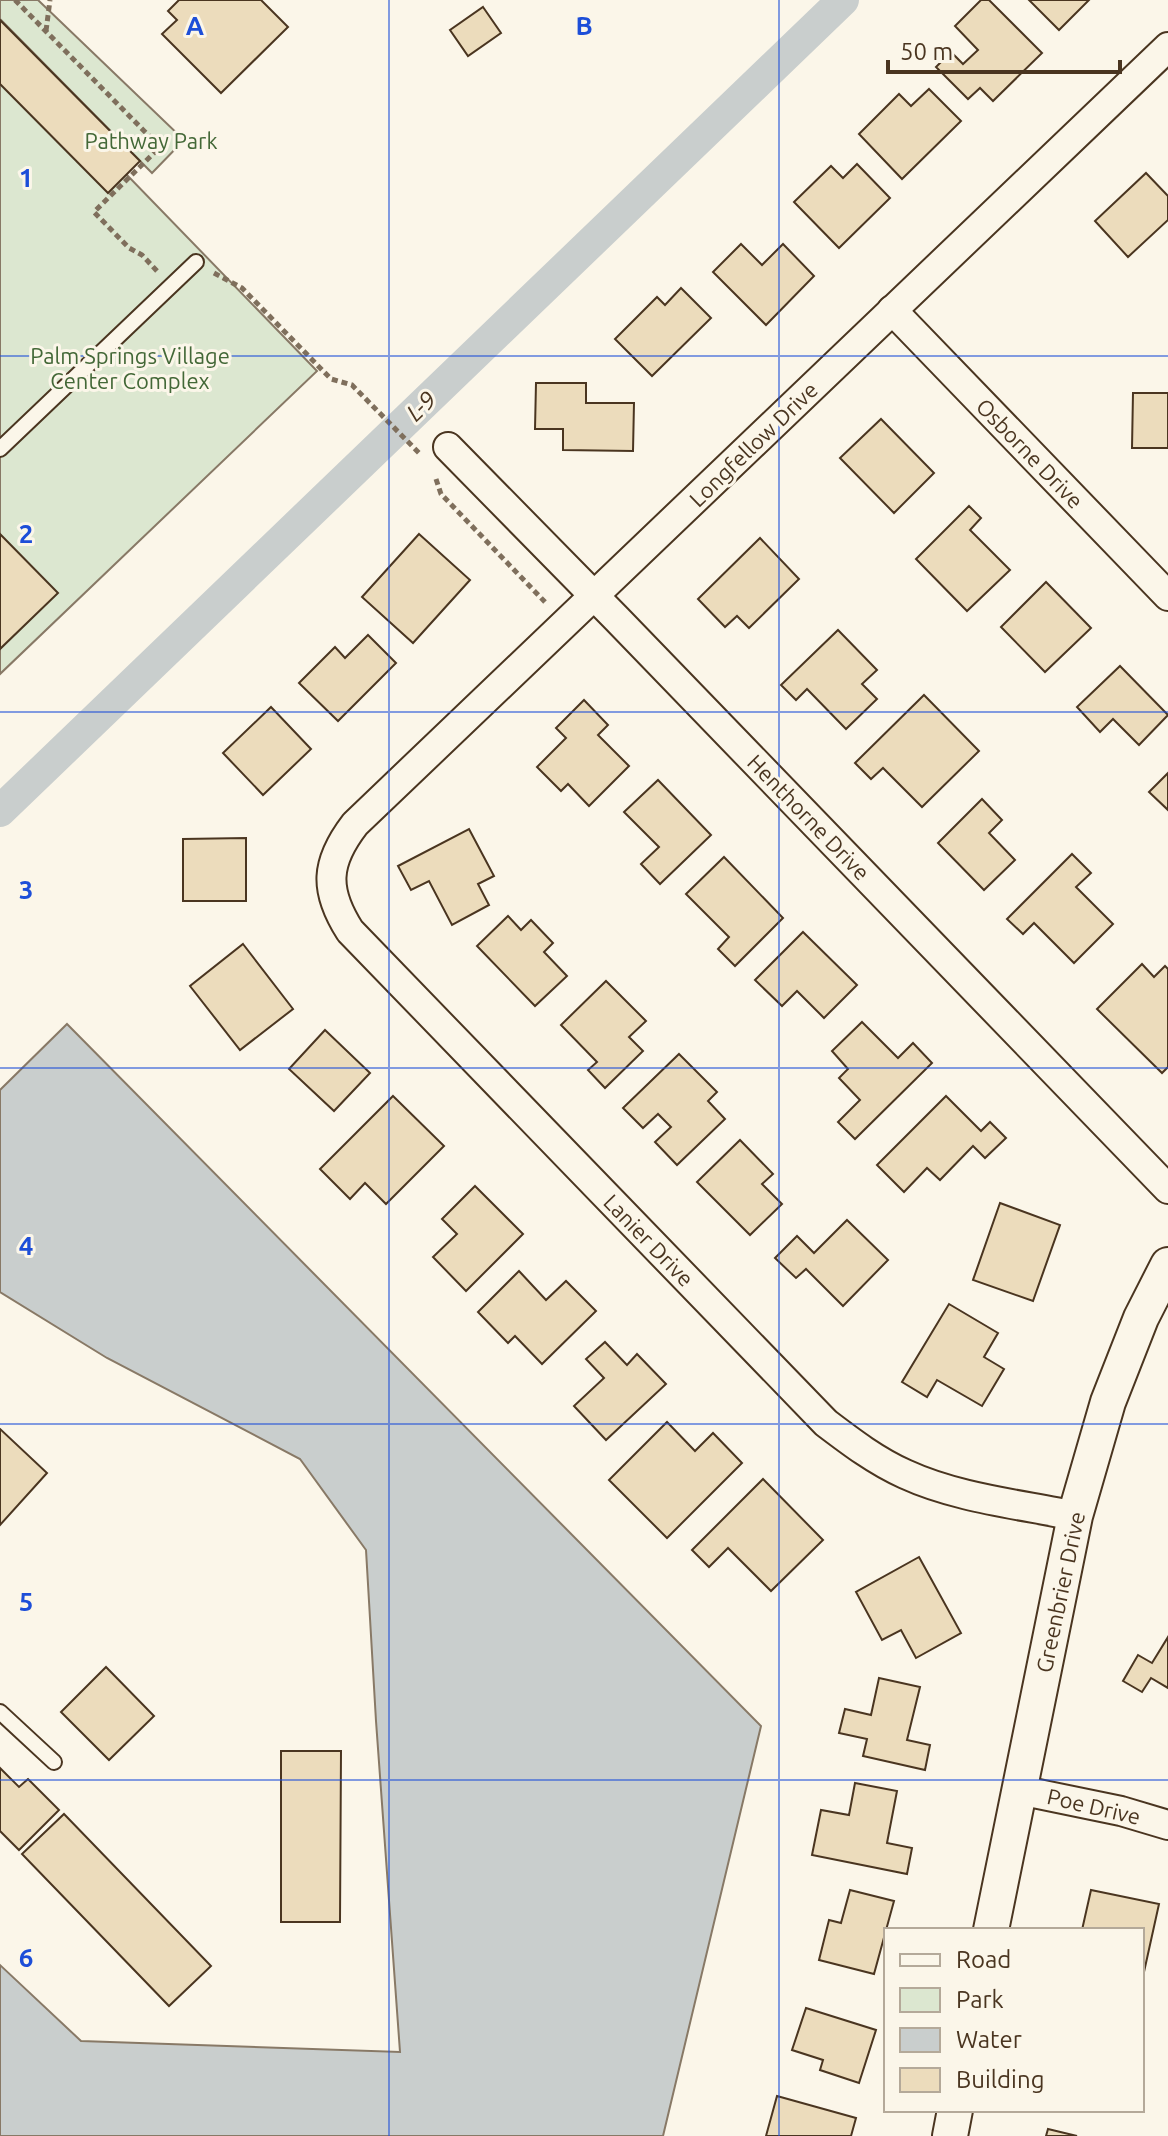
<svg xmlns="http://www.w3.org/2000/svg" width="1168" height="2136" font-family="Ubuntu,sans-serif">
<rect width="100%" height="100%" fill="#fbf6e9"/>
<g fill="#dce7d0" stroke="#887966" stroke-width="2">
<path d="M 0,0 L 38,0 L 184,140 L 152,173 L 0,19 Z"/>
<path d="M 0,44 L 317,371 L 0,674 Z"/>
</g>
<path fill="#c9cecd" stroke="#887966" stroke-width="2" d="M 67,1024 L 761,1726 L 663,2136 L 0,2136 L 0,1965 L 81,2041 L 400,2052 L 376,1721 L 366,1550 L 300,1459 L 107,1358 L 0,1292 L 0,1090 Z"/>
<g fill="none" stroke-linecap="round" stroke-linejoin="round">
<path stroke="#c9cecd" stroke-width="32" d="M 0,811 L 843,0"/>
</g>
<g fill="#ecdcbc" stroke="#4a3520" stroke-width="2">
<path d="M 179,0 L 261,0 L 288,27 L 221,93 L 162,34 L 177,20 L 168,11 Z"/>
<path d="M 981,0 L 989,0 L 1042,53 L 993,101 L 980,88 L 968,99 L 936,67 L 951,52 L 963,64 L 978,50 L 955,26 Z"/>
<path d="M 1029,0 L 1089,0 L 1059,30 Z"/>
<path d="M 483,7 L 501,33 L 468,56 L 450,30 Z"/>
<path d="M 0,20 L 140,161 L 108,193 L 0,84 Z"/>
<path d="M 929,89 L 961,121 L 902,179 L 859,134 L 899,94 L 911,106 Z"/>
<path d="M 857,164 L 890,198 L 839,248 L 794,202 L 831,166 L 843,178 Z"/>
<path d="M 1146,173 L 1168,196 L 1168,220 L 1128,257 L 1095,221 Z"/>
<path d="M 741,244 L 762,265 L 783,244 L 814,276 L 766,325 L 713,272 Z"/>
<path d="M 681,288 L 711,318 L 652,376 L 615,339 L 657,297 L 665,305 Z"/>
<path d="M 536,383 L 586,383 L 586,403 L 634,403 L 633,451 L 563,450 L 563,429 L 535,429 Z"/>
<path d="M 1133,393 L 1168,393 L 1168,448 L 1132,448 Z"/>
<path d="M 881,419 L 934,473 L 894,513 L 840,458 Z"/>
<path d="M 969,506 L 981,518 L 970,530 L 1010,570 L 967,611 L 916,559 Z"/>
<path d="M 0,534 L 58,593 L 0,649 Z"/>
<path d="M 419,534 L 470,580 L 413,643 L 362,597 Z"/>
<path d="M 760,538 L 799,579 L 749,628 L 737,616 L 725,627 L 698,599 Z"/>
<path d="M 1046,582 L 1091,628 L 1045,672 L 1001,627 Z"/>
<path d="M 838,630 L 877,670 L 862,684 L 877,699 L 846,729 L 807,689 L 796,700 L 781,685 Z"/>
<path d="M 368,635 L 396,663 L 338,721 L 299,683 L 335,647 L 345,658 Z"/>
<path d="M 1120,666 L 1168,715 L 1139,745 L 1113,719 L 1100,732 L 1077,707 Z"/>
<path d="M 924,695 L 979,751 L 922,807 L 883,768 L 871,779 L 855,763 Z"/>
<path d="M 584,700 L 608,725 L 598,735 L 629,766 L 589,806 L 568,784 L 561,791 L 537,767 L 566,738 L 556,728 Z"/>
<path d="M 271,707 L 311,749 L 263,795 L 223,753 Z"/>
<path d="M 1168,773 L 1168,810 L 1149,792 Z"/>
<path d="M 658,780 L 711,835 L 660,884 L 641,864 L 659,847 L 624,812 Z"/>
<path d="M 982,799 L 1002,820 L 989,833 L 1015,860 L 984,890 L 938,843 Z"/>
<path d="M 469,829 L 494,876 L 478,884 L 489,905 L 452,925 L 429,881 L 411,890 L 398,866 Z"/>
<path d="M 246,838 L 246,901 L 183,901 L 183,839 Z"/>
<path d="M 1072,854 L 1091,873 L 1076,887 L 1113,924 L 1074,963 L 1034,923 L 1023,934 L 1007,919 Z"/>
<path d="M 724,857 L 783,918 L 735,966 L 718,949 L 729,937 L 686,894 Z"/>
<path d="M 508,916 L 521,930 L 531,920 L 553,943 L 544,952 L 567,976 L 535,1006 L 477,946 Z"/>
<path d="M 803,932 L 857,985 L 824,1018 L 797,991 L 782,1006 L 755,980 Z"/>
<path d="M 243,944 L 293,1009 L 240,1050 L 190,986 Z"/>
<path d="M 1142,964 L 1154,977 L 1165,966 L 1168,969 L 1168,1067 L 1162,1073 L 1097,1009 Z"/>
<path d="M 606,981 L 646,1021 L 629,1037 L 643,1051 L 605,1088 L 588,1070 L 597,1062 L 561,1025 Z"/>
<path d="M 862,1022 L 898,1058 L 913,1043 L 932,1063 L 855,1139 L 838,1122 L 860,1100 L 839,1078 L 848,1069 L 832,1051 Z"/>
<path d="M 325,1030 L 370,1073 L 334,1111 L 289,1069 Z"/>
<path d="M 679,1054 L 717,1092 L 708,1101 L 725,1119 L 677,1165 L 655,1142 L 671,1127 L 658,1114 L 643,1128 L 623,1108 Z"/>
<path d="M 393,1096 L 444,1146 L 386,1204 L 365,1183 L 350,1199 L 320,1169 Z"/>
<path d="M 946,1096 L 981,1131 L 990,1122 L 1006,1138 L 985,1158 L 973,1146 L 940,1180 L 927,1168 L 904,1192 L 877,1165 Z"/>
<path d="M 740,1140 L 773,1174 L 762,1184 L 782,1204 L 750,1235 L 697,1182 Z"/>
<path d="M 475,1186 L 523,1234 L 466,1291 L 433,1257 L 457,1234 L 442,1219 Z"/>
<path d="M 1000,1203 L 1060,1225 L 1033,1301 L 973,1280 Z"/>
<path d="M 847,1220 L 888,1260 L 843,1306 L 806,1269 L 796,1278 L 775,1258 L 797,1236 L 814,1253 Z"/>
<path d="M 519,1271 L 546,1300 L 566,1281 L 596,1311 L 542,1364 L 515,1336 L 508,1343 L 478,1312 Z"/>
<path d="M 949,1304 L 998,1333 L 984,1357 L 1004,1369 L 982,1406 L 937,1380 L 927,1397 L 902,1382 Z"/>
<path d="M 605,1342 L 627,1365 L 637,1354 L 666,1384 L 606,1440 L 574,1406 L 604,1378 L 586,1359 Z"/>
<path d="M 667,1422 L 695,1451 L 713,1433 L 742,1463 L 667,1538 L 609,1480 Z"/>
<path d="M 0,1429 L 47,1473 L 0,1525 Z"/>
<path d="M 763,1479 L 823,1540 L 771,1591 L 728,1548 L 709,1567 L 692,1550 Z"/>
<path d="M 919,1557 L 961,1633 L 916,1658 L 901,1630 L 882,1640 L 856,1592 Z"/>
<path d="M 1168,1637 L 1168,1688 L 1151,1678 L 1142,1692 L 1123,1681 L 1138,1655 L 1152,1663 Z"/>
<path d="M 106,1667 L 154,1716 L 109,1760 L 61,1712 Z"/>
<path d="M 879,1678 L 920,1687 L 907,1740 L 930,1745 L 925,1770 L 863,1756 L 867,1739 L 839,1733 L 845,1709 L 871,1715 Z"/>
<path d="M 281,1751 L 341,1751 L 340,1922 L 281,1922 Z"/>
<path d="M 0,1768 L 19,1787 L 28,1779 L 59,1810 L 19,1850 L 0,1831 Z"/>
<path d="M 855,1783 L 897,1791 L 887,1843 L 912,1848 L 907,1874 L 812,1855 L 821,1810 L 849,1815 Z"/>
<path d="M 64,1814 L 211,1966 L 169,2006 L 22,1854 Z"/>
<path d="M 850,1890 L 894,1901 L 874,1974 L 819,1960 L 829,1920 L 841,1923 Z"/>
<path d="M 1091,1890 L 1159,1904 L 1142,1981 L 1142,1930 L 1082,1930 Z"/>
<path d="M 806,2008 L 876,2030 L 859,2083 L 820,2070 L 823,2060 L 792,2050 Z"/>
<path d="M 777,2096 L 856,2118 L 851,2136 L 766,2136 Z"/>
<path d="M 1048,2129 L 1077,2136 L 1046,2136 Z"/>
</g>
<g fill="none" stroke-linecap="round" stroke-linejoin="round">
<g stroke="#4a3520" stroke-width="18">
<g id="service">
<path d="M 0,449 L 196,262"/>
<path d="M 0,1712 L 54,1762"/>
</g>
</g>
<g stroke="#4a3520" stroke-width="32">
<g id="minor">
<path d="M 892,310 L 1168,596"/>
<path d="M 448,447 L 617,619 L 1168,1189"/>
<path d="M 1075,1516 C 1018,1504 957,1498 905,1474 C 876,1461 851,1442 826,1423 L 350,931 C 324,890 325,863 355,824 L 1168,47"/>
<path d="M 1019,1790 L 1121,1811 L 1168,1825"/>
</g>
</g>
<g stroke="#4a3520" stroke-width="38">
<g id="tertiary">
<path d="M 991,1930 L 1075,1516 L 1108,1402 L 1141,1318 L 1168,1265"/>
<path d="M 950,2136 L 955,2110"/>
</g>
</g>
<g stroke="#7f6f5c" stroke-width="5" stroke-dasharray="6 4" stroke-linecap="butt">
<path d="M 15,0 L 160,147 L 94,212 L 129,248 L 142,255 L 157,271"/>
<path d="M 46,31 L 50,0"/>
<path d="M 214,273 L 242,288 L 331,379 L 352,385 L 420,454"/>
<path d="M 436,479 L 441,494 L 545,602"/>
</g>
<use href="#service" stroke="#fbf6e9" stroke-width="14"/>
<use href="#minor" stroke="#fbf6e9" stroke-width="28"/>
<use href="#tertiary" stroke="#fbf6e9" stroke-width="34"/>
</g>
<path fill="none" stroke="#1d4ed8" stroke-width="2" stroke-opacity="0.55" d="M 389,0 L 389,2136M 779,0 L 779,2136M 0,356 L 1168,356M 0,712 L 1168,712M 0,1068 L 1168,1068M 0,1424 L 1168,1424M 0,1780 L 1168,1780"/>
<g text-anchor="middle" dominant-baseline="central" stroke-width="6" stroke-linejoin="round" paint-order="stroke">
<g font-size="22" fill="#436837" stroke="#fbf6e9">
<text x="151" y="140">Pathway Park</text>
<text x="130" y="355">Palm Springs Village<tspan x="130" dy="25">Center Complex</tspan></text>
</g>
<g font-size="22" fill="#4a3520" stroke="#fbf6e9">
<text transform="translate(753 444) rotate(-44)">Longfellow Drive</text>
<text transform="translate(1030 453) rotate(46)">Osborne Drive</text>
<text transform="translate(809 817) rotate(46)">Henthorne Drive</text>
<text transform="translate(649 1240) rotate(46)">Lanier Drive</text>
<text transform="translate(1060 1592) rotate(-78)">Greenbrier Drive</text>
<text transform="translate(1094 1806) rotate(13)">Poe Drive</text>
</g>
<g font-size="24" font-style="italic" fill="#4a3520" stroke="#fbf6e9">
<text transform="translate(421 406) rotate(-44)">L-9</text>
</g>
</g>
<g font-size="26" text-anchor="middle" font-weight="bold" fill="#1d4ed8" stroke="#fbf6e9" stroke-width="6" stroke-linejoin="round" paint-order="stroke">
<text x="195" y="35">A</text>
<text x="584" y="35">B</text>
<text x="26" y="187">1</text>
<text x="26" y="543">2</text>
<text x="26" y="899">3</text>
<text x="26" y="1255">4</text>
<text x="26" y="1611">5</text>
<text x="26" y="1967">6</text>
</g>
<rect x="884" y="1928" width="260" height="184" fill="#fbf6e9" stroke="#b4a999" stroke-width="2"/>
<rect x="900" y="1954" width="40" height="12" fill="#fbf6e9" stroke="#b4a999" stroke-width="2"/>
<text x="956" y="1968" font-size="24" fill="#4a3520">Road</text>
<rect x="900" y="1988" width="40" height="24" fill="#dce7d0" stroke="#b4a999" stroke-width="2"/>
<text x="956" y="2008" font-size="24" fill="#4a3520">Park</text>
<rect x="900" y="2028" width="40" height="24" fill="#c9cecd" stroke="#b4a999" stroke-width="2"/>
<text x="956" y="2048" font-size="24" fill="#4a3520">Water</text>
<rect x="900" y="2068" width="40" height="24" fill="#ecdcbc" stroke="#b4a999" stroke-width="2"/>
<text x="956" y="2088" font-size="24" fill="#4a3520">Building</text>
<path d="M888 60v12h232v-12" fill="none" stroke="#4a3520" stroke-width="4"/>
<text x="900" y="60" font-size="24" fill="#4a3520" stroke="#fbf6e9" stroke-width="6" paint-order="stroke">50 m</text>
</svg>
